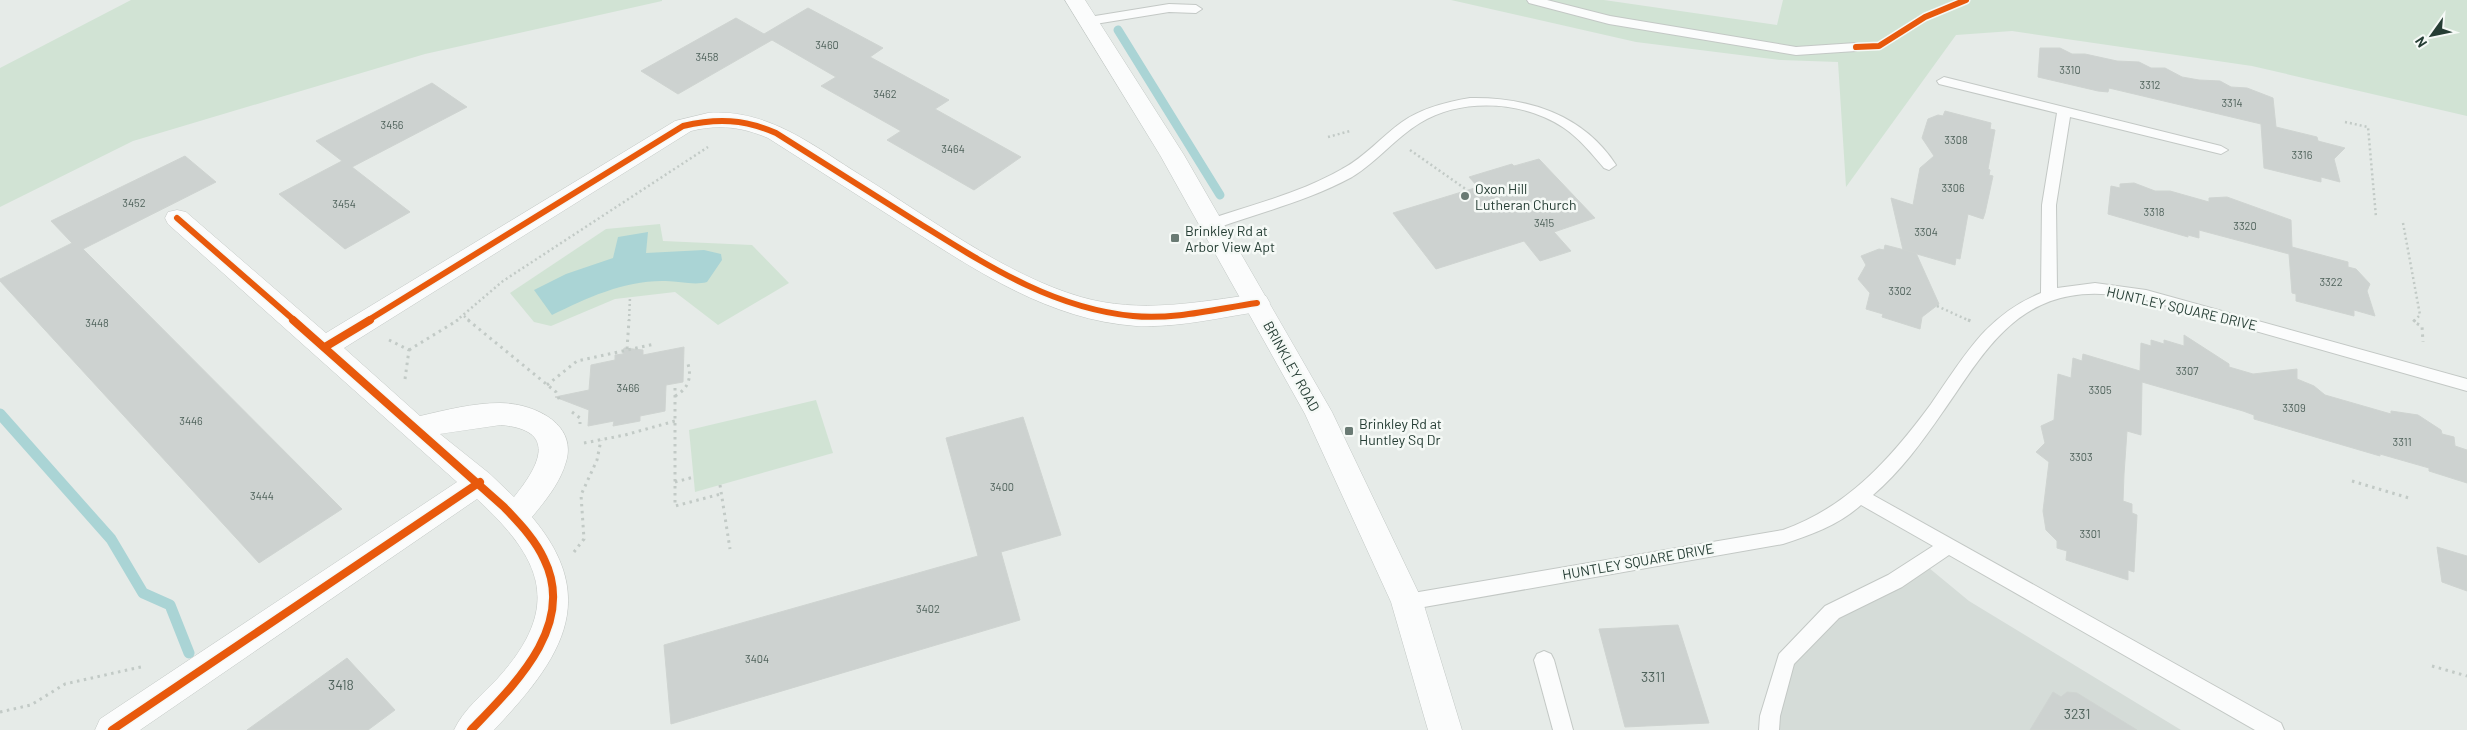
<svg xmlns="http://www.w3.org/2000/svg" width="2467" height="730" font-family="Barlow,sans-serif">
<rect width="100%" height="100%" fill="#e6ebe8"/>
<path fill="#d5dcd8" d="M 1923,563 L 1969,601 L 2181,730 L 1769,730 L 1786,660 L 1809,637 Z"/>
<g fill="#d1e3d4">
<path d="M 131,0 L 662,0 L 662,1 L 425,54 L 133,141 L 0,207 L 0,68 Z"/>
<path d="M 1451,0 L 1604,0 L 1777,25 L 1783,0 L 2467,0 L 2467,116 L 2252,66 L 2012,31 L 1956,35 L 1846,187 L 1838,62 L 1781,60 L 1636,42 Z"/>
<path d="M 660,224 L 663,241 L 752,245 L 789,283 L 718,325 L 675,292 L 615,299 L 551,326 L 534,322 L 510,293 L 606,229 Z"/>
<path d="M 816,400 L 833,453 L 695,492 L 689,430 Z"/>
</g>
<path fill="#aad4d5" d="M 648,232 L 646,253 L 704,250 L 721,254 L 722,260 L 707,282 C 692,286 678,280 662,281 C 623,281 587,298 552,315 L 534,290 L 566,274 L 613,258 L 618,237 Z"/>
<g fill="none" stroke-linecap="round" stroke-linejoin="round">
<path stroke="#aad4d5" stroke-width="9" d="M 1118,30 L 1220,195"/>
<path stroke="#aad4d5" stroke-width="11" d="M 0,414 L 111,539 L 143,593 L 170,605 L 189,653"/>
</g>
<g fill="#cdd2d0" stroke="#cfd4d1">
<path d="M 808,8 L 883,48 L 870,57 L 949,100 L 935,109 L 1021,157 L 974,190 L 887,140 L 901,131 L 821,86 L 836,77 L 772,40 L 678,94 L 641,71 L 736,18 L 764,34 Z"/>
<path d="M 2040,48 L 2060,48 L 2072,54 L 2085,54 L 2117,61 L 2139,62 L 2151,68 L 2165,68 L 2182,77 L 2199,80 L 2220,81 L 2231,87 L 2247,88 L 2273,98 L 2276,127 L 2317,137 L 2318,141 L 2345,148 L 2334,159 L 2340,182 L 2321,177 L 2321,182 L 2264,168 L 2261,124 L 2109,88 L 2108,92 L 2098,91 L 2038,77 Z"/>
<path d="M 432,83 L 467,107 L 352,167 L 410,212 L 345,249 L 279,194 L 342,161 L 316,141 Z"/>
<path d="M 1945,111 L 1991,123 L 1990,129 L 1995,130 L 1988,169 L 1990,170 L 1989,175 L 1993,176 L 1985,213 L 1983,219 L 1968,214 L 1960,259 L 1956,258 L 1955,265 L 1903,250 L 1891,198 L 1913,205 L 1920,168 L 1934,156 L 1922,138 L 1928,119 L 1938,115 L 1943,116 Z"/>
<path d="M 185,156 L 216,182 L 83,249 L 342,509 L 259,563 L 0,281 L 0,279 L 72,243 L 51,221 Z"/>
<path d="M 1539,159 L 1595,218 L 1554,232 L 1571,251 L 1540,261 L 1524,241 L 1436,269 L 1393,213 L 1478,187 L 1469,177 L 1512,164 L 1514,166 Z"/>
<path d="M 2134,183 L 2155,191 L 2170,191 L 2209,202 L 2209,198 L 2227,197 L 2291,220 L 2292,247 L 2348,262 L 2348,267 L 2356,269 L 2370,284 L 2367,291 L 2375,316 L 2354,310 L 2354,316 L 2296,301 L 2296,294 L 2292,293 L 2289,254 L 2199,230 L 2199,238 L 2188,235 L 2188,237 L 2108,214 L 2111,186 L 2120,188 L 2120,184 Z"/>
<path d="M 1885,245 L 1916,253 L 1939,304 L 1922,317 L 1920,329 L 1882,317 L 1883,314 L 1866,309 L 1870,293 L 1858,279 L 1866,265 L 1861,256 L 1879,249 L 1884,250 Z"/>
<path d="M 2184,335 L 2229,364 L 2229,367 L 2253,374 L 2297,369 L 2297,379 L 2314,386 L 2325,395 L 2391,414 L 2391,411 L 2418,415 L 2441,430 L 2442,434 L 2454,437 L 2455,446 L 2467,450 L 2467,483 L 2429,471 L 2429,468 L 2380,454 L 2380,456 L 2254,419 L 2254,415 L 2243,411 L 2142,382 L 2141,435 L 2127,431 L 2124,474 L 2123,501 L 2132,504 L 2132,513 L 2137,515 L 2134,572 L 2128,570 L 2128,580 L 2066,560 L 2067,551 L 2057,548 L 2057,541 L 2046,530 L 2043,511 L 2049,462 L 2036,452 L 2045,443 L 2041,426 L 2054,420 L 2058,374 L 2071,378 L 2073,358 L 2082,361 L 2083,354 L 2140,371 L 2141,343 L 2151,346 L 2151,340 L 2164,344 L 2164,340 L 2184,346 Z"/>
<path d="M 684,347 L 683,382 L 666,385 L 665,411 L 640,416 L 640,421 L 613,426 L 614,421 L 588,426 L 589,410 L 555,397 L 589,390 L 591,365 L 615,360 L 615,355 L 623,354 L 624,348 L 643,350 L 643,355 Z"/>
<path d="M 1023,417 L 1061,535 L 1001,552 L 1020,620 L 671,724 L 664,645 L 978,556 L 946,438 Z"/>
<path d="M 2437,547 L 2467,556 L 2467,591 L 2442,582 Z"/>
<path d="M 1678,625 L 1709,723 L 1625,727 L 1599,629 Z"/>
<path d="M 347,658 L 395,710 L 368,730 L 247,730 Z"/>
<path d="M 2053,692 L 2061,697 L 2067,692 L 2077,693 L 2137,730 L 2030,730 Z"/>
</g>
<g fill="none" stroke-linecap="round" stroke-linejoin="round">
<g stroke="#c3c8c5" stroke-width="2">
<g id="lane">
<path d="M 1527,0 L 1547,0 L 1610,16 L 1796,47 L 1856,43 L 1862,47 L 1856,51 L 1796,55 L 1609,24 L 1529,3 Z"/>
<path d="M 1169,4 L 1196,5 L 1202,9 L 1196,13 L 1169,12 L 1089,25 L 1083,21 L 1089,17 Z"/>
<path d="M 1944,77 L 2221,146 L 2228,150 L 2221,154 L 2070,117 L 2056,205 L 2057,288 L 2095,283 L 2146,290 L 2467,379 L 2467,391 L 2146,300 C 2121,295 2095,291 2070,296 C 2006,307 1976,365 1942,413 C 1922,442 1900,472 1873,495 L 2281,723 L 2284,730 L 2255,730 L 1949,555 L 1902,587 L 1839,618 L 1794,664 L 1780,716 L 1779,730 L 1759,730 L 1760,716 L 1779,654 L 1825,606 L 1888,575 L 1933,546 L 1861,505 C 1839,525 1811,535 1783,544 L 1407,610 L 1400,608 L 1398,602 L 1400,596 L 1407,594 L 1783,530 C 1848,507 1891,458 1931,404 C 1964,357 1985,316 2041,293 L 2042,205 L 2057,113 L 1939,84 L 1937,81 Z"/>
<path d="M 1470,98 C 1527,97 1583,114 1616,165 L 1609,170 L 1604,168 C 1592,154 1580,139 1564,128 C 1524,101 1462,97 1420,123 C 1395,138 1377,162 1352,177 C 1310,200 1262,212 1217,228 L 1207,228 L 1205,224 L 1207,220 C 1252,205 1300,193 1342,169 C 1365,157 1381,137 1402,122 C 1422,108 1446,102 1470,98 Z"/>
<path d="M 1544,651 L 1551,654 L 1554,660 L 1573,730 L 1553,730 L 1534,660 L 1537,654 Z"/>
</g>
</g>
<g stroke="#c3c8c5" stroke-width="1">
<path id="street" d="M 708,113 C 768,108 815,147 862,176 C 930,218 1005,275 1081,297 C 1141,314 1197,302 1257,294 L 1266,296 L 1270,303 L 1266,310 L 1257,312 C 1217,318 1177,328 1136,326 C 1049,320 977,271 906,226 C 860,197 814,167 768,138 C 742,127 719,124 691,131 L 344,348 L 420,416 C 446,410 473,403 500,403 C 531,403 578,422 566,462 C 560,483 546,500 532,517 C 603,601 558,662 494,730 L 454,730 C 463,710 483,694 498,678 C 563,606 542,559 477,499 L 140,730 L 95,730 L 100,719 L 457,482 L 168,224 L 165,218 L 168,212 L 177,210 L 186,212 L 326,333 L 675,121 ZM 501,425 C 558,430 540,465 514,497 L 490,474 L 440,434 Z"/>
</g>
<g stroke="#c2c8c5" stroke-width="1">
<path id="secondary" d="M 1065,0 L 1085,0 L 1184,155 L 1332,412 L 1423,602 L 1462,730 L 1428,730 L 1391,602 L 1305,414 L 1160,155 Z"/>
</g>
<g stroke="#c2cac6" stroke-width="2.5" stroke-dasharray="2 3" stroke-linecap="butt">
<path d="M 2345,122 L 2368,127 L 2376,217"/>
<path d="M 1328,137 L 1350,131"/>
<path d="M 1410,150 L 1467,190"/>
<path d="M 2403,223 L 2420,315 L 2414,321"/>
<path d="M 1937,306 L 1970,321"/>
<path d="M 464,316 L 470,321"/>
<path d="M 456,321 L 503,281 L 708,147"/>
<path d="M 629,321 L 630,297"/>
</g>
<g stroke="#c2cac6" stroke-width="3" stroke-dasharray="2.5 4.5" stroke-linecap="butt">
<path d="M 468,320 L 556,392 L 561,403"/>
<path d="M 1968,320 L 1971,321"/>
<path d="M 2415,320 L 2413,322 L 2422,326 L 2423,342"/>
<path d="M 389,340 L 409,350"/>
<path d="M 627,349 L 629,320"/>
<path d="M 409,350 L 458,320"/>
<path d="M 405,379 L 409,350"/>
<path d="M 547,385 L 577,361 L 655,344"/>
<path d="M 675,388 L 675,506 L 721,494"/>
<path d="M 675,396 C 688,389 692,378 688,364"/>
<path d="M 572,412 L 580,418 L 580,424"/>
<path d="M 584,443 L 625,435 L 675,421"/>
<path d="M 2352,481 L 2409,498"/>
<path d="M 675,482 L 694,477"/>
<path d="M 720,485 L 730,549"/>
<path d="M 574,552 L 584,539 L 581,495 L 597,460 L 601,440"/>
<path d="M 2432,666 L 2467,676"/>
<path d="M 0,712 L 31,705 L 65,684 L 145,666"/>
</g>
<use href="#lane" fill="#fbfcfc" fill-rule="evenodd"/>
<use href="#street" fill="#fbfcfc" fill-rule="evenodd"/>
<use href="#secondary" fill="#fbfcfc" fill-rule="evenodd"/>
<g stroke="#f5f9f6" stroke-width="9">
<g id="cycleway-far1">
<path d="M 1856,47 L 1879,46 L 1925,17 L 1966,0"/>
<path d="M 177,218 L 295,321"/>
<path d="M 367,321 L 683,126 C 717,118 744,119 776,133 C 823,163 870,192 917,222 C 985,264 1051,308 1133,316 C 1174,320 1216,309 1257,303"/>
</g>
</g>
<g stroke="#f5f9f6" stroke-width="11">
<g id="cycleway">
<path d="M 293,320 L 504,507 C 519,523 535,539 544,559 C 577,626 514,685 471,730"/>
<path d="M 325,347 L 370,320"/>
<path d="M 112,730 L 480,482"/>
</g>
</g>
<use href="#cycleway-far1" stroke="#e8590c" stroke-width="6"/>
<use href="#cycleway" stroke="#e8590c" stroke-width="8"/>
</g>
<g fill="#697a73" stroke="#f5f9f6" stroke-width="2">
<circle cx="1465" cy="196" r="5"/>
<rect x="1170" y="233" width="10" height="10" rx="2.5"/>
<rect x="1344" y="426" width="10" height="10" rx="2.5"/>
</g>
<g text-anchor="middle" dominant-baseline="central" stroke-width="5" stroke-linejoin="round" paint-order="stroke">
<g font-size="11" fill="#50635c">
<text x="827" y="44">3460</text>
<text x="707" y="56">3458</text>
<text x="2070" y="69">3310</text>
<text x="2150" y="84">3312</text>
<text x="885" y="93">3462</text>
<text x="2232" y="102">3314</text>
<text x="392" y="124">3456</text>
<text x="1956" y="139">3308</text>
<text x="953" y="148">3464</text>
<text x="2302" y="154">3316</text>
<text x="1953" y="187">3306</text>
<text x="134" y="202">3452</text>
<text x="344" y="203">3454</text>
<text x="2154" y="211">3318</text>
<text x="1544" y="222">3415</text>
<text x="2245" y="225">3320</text>
<text x="1926" y="231">3304</text>
<text x="2331" y="281">3322</text>
<text x="1900" y="290">3302</text>
<text x="97" y="322">3448</text>
<text x="2187" y="370">3307</text>
<text x="628" y="387">3466</text>
<text x="2100" y="389">3305</text>
<text x="2294" y="407">3309</text>
<text x="191" y="420">3446</text>
<text x="2402" y="441">3311</text>
<text x="2081" y="456">3303</text>
<text x="1002" y="486">3400</text>
<text x="262" y="495">3444</text>
<text x="2090" y="533">3301</text>
<text x="928" y="608">3402</text>
<text x="757" y="658">3404</text>
</g>
<g font-size="14" fill="#253d34" stroke="#f5f9f6" text-anchor="start">
<text x="1475" y="188">Oxon Hill<tspan x="1475" dy="16">Lutheran Church</tspan></text>
<text x="1185" y="230">Brinkley Rd at<tspan x="1185" dy="16">Arbor View Apt</tspan></text>
<text x="1359" y="423">Brinkley Rd at<tspan x="1359" dy="16">Huntley Sq Dr</tspan></text>
</g>
<g font-size="14" fill="#253d34" stroke="#f5f9f6">
<text transform="translate(2182 308) rotate(13)">HUNTLEY SQUARE DRIVE</text>
<text transform="translate(1292 366) rotate(61)">BRINKLEY ROAD</text>
<text transform="translate(1638 561) rotate(-10)">HUNTLEY SQUARE DRIVE</text>
</g>
<g font-size="14" fill="#50635c">
<text x="1653" y="676">3311</text>
<text x="341" y="684">3418</text>
<text x="2077" y="713">3231</text>
</g>
</g>
<g transform="translate(2432 35) rotate(237)" stroke="#f5f9f6" stroke-width="4" paint-order="stroke">
<path d="M0-4L9 19L0 12L-9 19Z" fill="#253d34"/>
<text y="-8" font-size="14" font-weight="bold" text-anchor="middle" fill="#253d34">N</text>
</g>
</svg>
